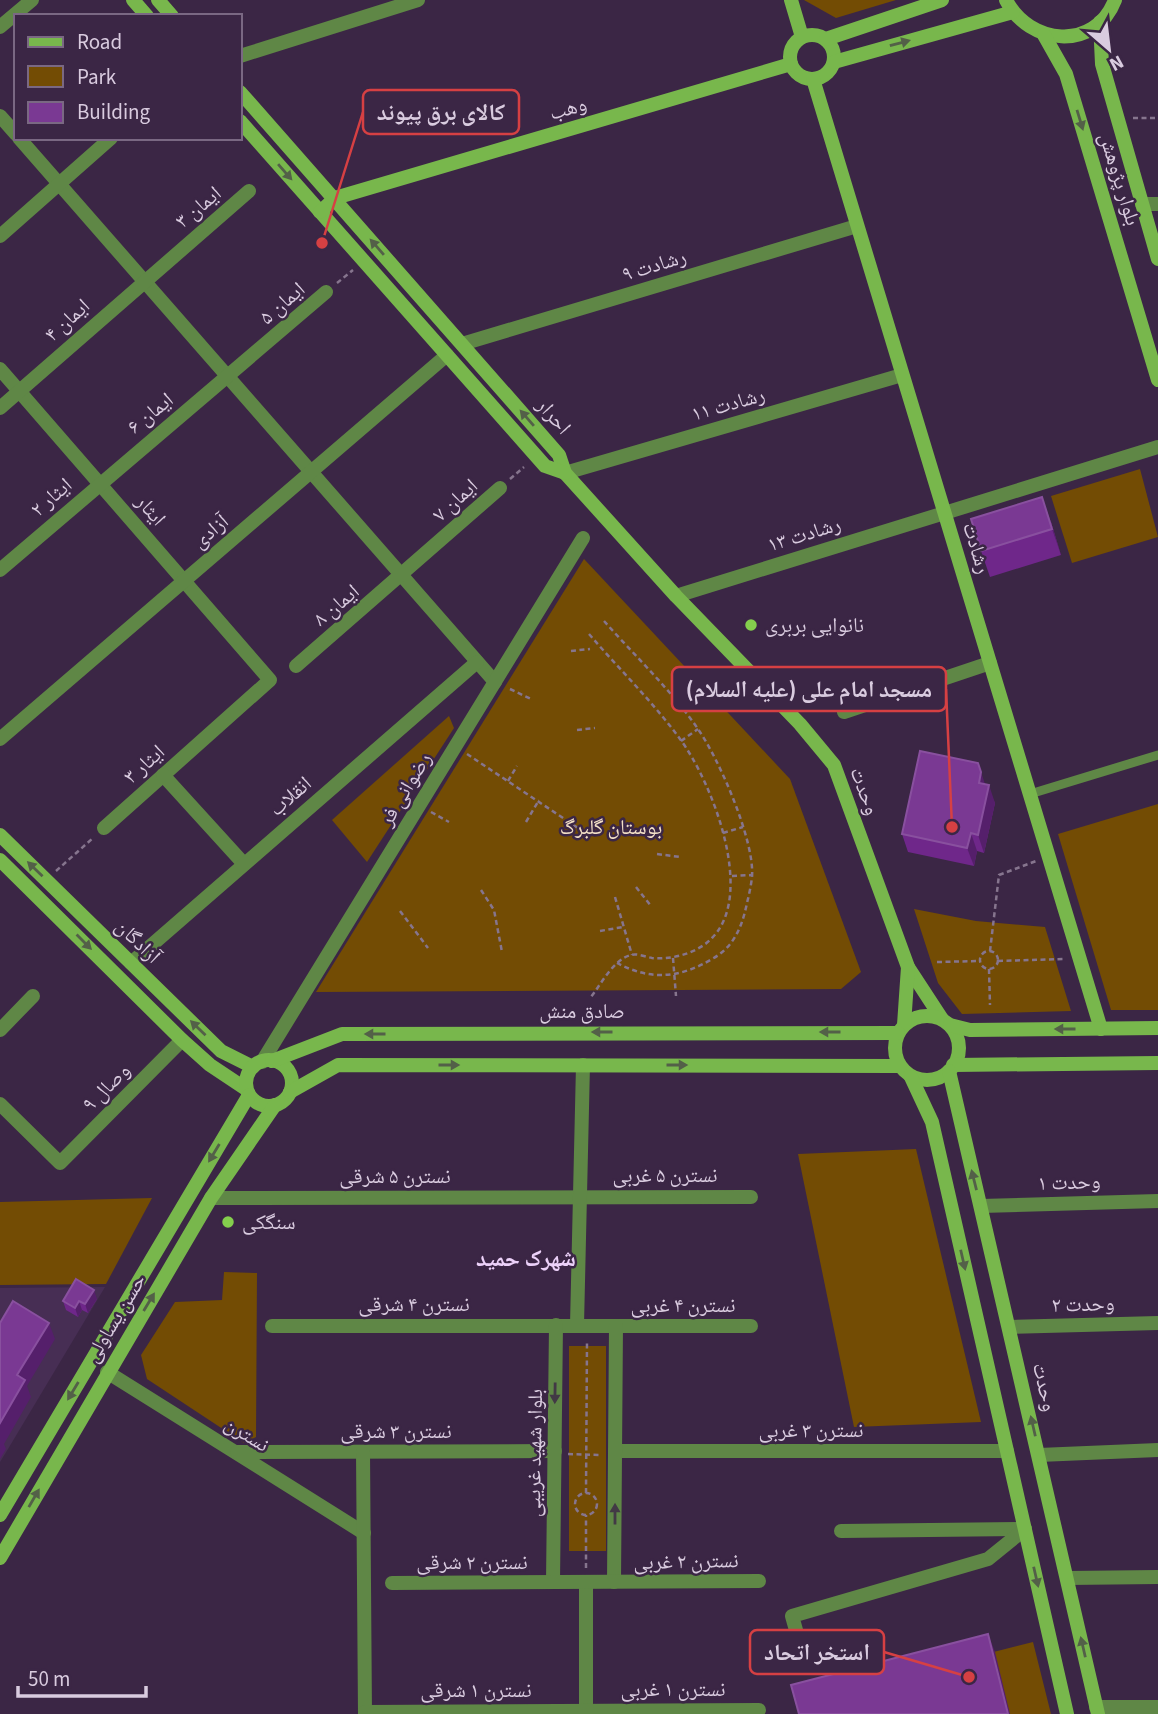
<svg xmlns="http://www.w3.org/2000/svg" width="1158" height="1714" font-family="'Source Sans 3','Noto Naskh Arabic',sans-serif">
<rect width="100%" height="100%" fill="#3b2645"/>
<path fill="#472e54" d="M 105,1287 L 8,1449 L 0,1462 L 0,1288 Z"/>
<g fill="#734c04">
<path d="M 804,0 L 896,0 L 836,18 Z"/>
<path d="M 1140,469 L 1158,537 L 1072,563 L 1051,496 Z"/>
<path d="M 584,559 L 790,779 L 861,972 L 841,989 L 316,992 Z"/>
<path d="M 449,716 L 454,728 L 367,862 L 332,820 Z"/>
<path d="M 1158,804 L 1158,1010 L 1111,1010 L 1058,834 Z"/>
<path d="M 914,909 L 976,921 L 1045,927 L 1071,1011 L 962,1014 L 938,983 Z"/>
<path d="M 916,1149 L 981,1422 L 854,1427 L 798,1154 Z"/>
<path d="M 152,1198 L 106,1284 L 0,1285 L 0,1202 Z"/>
<path d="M 224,1272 L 257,1273 L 256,1437 L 244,1443 L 147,1379 L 141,1355 L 175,1302 L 222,1300 Z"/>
<rect x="569" y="1346" width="37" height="205"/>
<path d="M 1033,1642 L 1051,1714 L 801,1714 L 798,1702 Z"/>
</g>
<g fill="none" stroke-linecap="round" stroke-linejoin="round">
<g stroke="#86758e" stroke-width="2.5" stroke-dasharray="5 3.5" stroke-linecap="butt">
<path d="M 1133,118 L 1158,118"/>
<path d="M 337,283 L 353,270"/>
<path d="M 510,479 L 524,467"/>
<path d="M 604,621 C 635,656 672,691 698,729 C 719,759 755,841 752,877 C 751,886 749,895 747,903 C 742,927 734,947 712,959 C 680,978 651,981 617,963"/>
<path d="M 589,634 C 619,669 653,702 680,739 C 712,782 756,894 712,938 C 698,953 672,960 652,958 C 646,957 637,953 631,955 C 614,959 601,984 591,997"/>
<path d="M 571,651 L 590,649"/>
<path d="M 510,689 L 531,699"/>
<path d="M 577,730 L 595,728"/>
<path d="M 681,741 L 698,729"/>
<path d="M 467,754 L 587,834"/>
<path d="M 508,781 L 517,766"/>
<path d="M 431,812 L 449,822"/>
<path d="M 526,822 L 539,800"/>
<path d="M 723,833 L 743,827"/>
<path d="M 657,854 L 680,857"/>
<path d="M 56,871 L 93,838"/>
<path d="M 732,876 L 752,875"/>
<path d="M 636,887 L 651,906"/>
<path d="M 481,890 L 494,910 L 502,952"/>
<path d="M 615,897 L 632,955"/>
<path d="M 400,911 L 428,948"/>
<path d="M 600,931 L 623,927"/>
<path d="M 990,951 L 999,875 L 1036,861"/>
<circle cx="989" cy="960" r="9"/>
<path d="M 673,958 L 676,996"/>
<path d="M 998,961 L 1063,959"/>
<path d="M 937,962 L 980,961"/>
<path d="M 989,969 L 990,1005"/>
<path d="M 568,1454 L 600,1455"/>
<path d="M 586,1493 L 587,1342"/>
<circle cx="586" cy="1504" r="11"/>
<path d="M 586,1568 L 586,1515"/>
</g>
<path stroke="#5f8746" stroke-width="9" d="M 1030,794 L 1158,755"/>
<g stroke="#5f8746" stroke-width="14">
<path d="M 0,27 L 32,0"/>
<path d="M 240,56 L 418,0"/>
<path d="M 0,116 L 16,134"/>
<path d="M 19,138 L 495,682"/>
<path d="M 1142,204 L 1158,204"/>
<path d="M 0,236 L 111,138"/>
<path d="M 462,344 L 857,226"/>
<path d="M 0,369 L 270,680 L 104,828"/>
<path d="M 0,408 L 249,191"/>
<path d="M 565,473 L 902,375"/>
<path d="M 0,570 L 326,292"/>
<path d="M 676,596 L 1158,447"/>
<path d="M 296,666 L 500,488"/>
<path d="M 844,712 L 990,663"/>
<path d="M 0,739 L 447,355"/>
<path d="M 163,775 L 244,864"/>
<path d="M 131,963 L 477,662"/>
<path d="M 0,1030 L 33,996"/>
<path d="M 262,1062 L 583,538"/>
<path d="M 0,1104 L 60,1163 L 182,1040"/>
<path d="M 211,1198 L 751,1197"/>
<path d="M 981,1206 L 1158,1201"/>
<path d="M 577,1325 L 583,1065"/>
<path d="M 272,1326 L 751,1326"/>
<path d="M 1010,1327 L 1158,1323"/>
<path d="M 107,1372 L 364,1533"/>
<path d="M 615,1451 L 1007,1451"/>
<path d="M 237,1452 L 555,1451"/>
<path d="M 363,1452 L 365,1714"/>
<path d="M 1039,1455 L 1158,1450"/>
<path d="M 841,1531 L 1025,1529"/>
<path d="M 1067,1578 L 1158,1577"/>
<path d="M 553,1582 L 556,1325"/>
<path d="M 586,1582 L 586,1710"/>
<path d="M 614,1582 L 616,1326"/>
<path d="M 392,1583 L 759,1581"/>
<path d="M 805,1662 L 792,1616 L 988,1559 L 1025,1529"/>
<path d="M 1096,1707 L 1158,1707"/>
<path d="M 365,1712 L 759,1710"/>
</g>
<g stroke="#78b74c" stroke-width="14">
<path d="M 133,0 L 147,16"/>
<path d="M 158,0 L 172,16"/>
<path d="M 791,0 L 802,37"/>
<path d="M 1006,0 C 1029,45 1095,52 1115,0"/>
<path d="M 1100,22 L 1102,64 L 1158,259"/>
<circle cx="812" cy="57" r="22"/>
<path d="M 1044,35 L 1066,74 L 1158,380"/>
<path d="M 826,39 L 942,0"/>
<path d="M 834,62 L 1013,12"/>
<path d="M 813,79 L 1101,1029"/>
<path d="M 240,92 L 559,455 L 565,473 L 676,596 L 800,724 L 834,765 L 908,967 L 942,1019"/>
<path d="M 240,121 L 545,466 L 565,473"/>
<path d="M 320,212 L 335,198 L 791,64"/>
<path d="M 0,835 L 221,1051 L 253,1067"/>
<path d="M 0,860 L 182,1040 L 210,1065 L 246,1089"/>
<circle cx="927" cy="1048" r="32"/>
<path d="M 904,1025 L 908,967"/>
<path d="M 950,1025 L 970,1030 L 1158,1028"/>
<circle cx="269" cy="1083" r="23"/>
<path d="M 272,1061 L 342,1034 L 898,1033"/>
<path d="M 953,1065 L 1158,1063"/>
<path d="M 949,1071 L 1098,1714"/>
<path d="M 911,1077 L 932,1122 L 1067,1714"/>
<path d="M 290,1092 L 338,1065 L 900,1066"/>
<path d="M 0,1515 L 249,1095"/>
<path d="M 0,1558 L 211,1198 L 275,1105"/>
</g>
</g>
<g fill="#6f278a">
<path d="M 1051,522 L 1061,555 L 990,577 L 981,551 Z"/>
<path d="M 985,784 L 995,803 L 984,853 L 977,851 L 974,866 L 908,852 L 902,834 Z"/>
<path d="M 97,1299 L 88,1313 L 82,1310 L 78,1317 L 66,1310 L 63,1301 Z"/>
</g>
<g fill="#551f6b">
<path d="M 1042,497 L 1051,522 L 1061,555 L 1052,529 Z"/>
<path d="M 978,763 L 987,790 L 979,783 Z"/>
<path d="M 989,785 L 995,803 L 984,853 L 978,835 Z"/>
<path d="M 971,833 L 977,851 L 974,866 L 967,848 Z"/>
<path d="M 94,1290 L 97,1299 L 88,1313 L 85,1304 Z"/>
<path d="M 79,1301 L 82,1310 L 78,1317 L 75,1308 Z"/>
<path d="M 49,1323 L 55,1339 L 27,1386 L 31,1397 L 4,1444 L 6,1449 L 0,1459 L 0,1423 L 17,1375 Z"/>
<path d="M 988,1634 L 995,1652 L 1010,1714 L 1008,1714 Z"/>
</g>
<g fill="#7a3993" stroke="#89509f" stroke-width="2">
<path d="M 1042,497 L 1052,529 L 981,551 L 971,519 Z"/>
<path d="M 920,751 L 978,763 L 981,772 L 979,783 L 989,785 L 978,835 L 971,833 L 967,848 L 902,834 Z"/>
<path d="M 76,1279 L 94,1290 L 85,1304 L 79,1301 L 75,1308 L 63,1301 Z"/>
<path d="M 13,1301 L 49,1323 L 17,1375 L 25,1380 L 0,1423 L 0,1323 Z"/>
<path d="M 988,1634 L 1008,1714 L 799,1714 L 791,1685 Z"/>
</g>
<defs><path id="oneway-solid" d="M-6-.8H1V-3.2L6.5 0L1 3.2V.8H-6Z" transform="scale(1.75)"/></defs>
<g fill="#536048">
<use href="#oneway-solid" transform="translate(900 43) rotate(-15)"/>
<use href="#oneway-solid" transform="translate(1080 120) rotate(73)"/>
<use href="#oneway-solid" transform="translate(285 172) rotate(49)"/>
<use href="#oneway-solid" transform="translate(377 247) rotate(-131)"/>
<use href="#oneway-solid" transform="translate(527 418) rotate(-131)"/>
<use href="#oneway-solid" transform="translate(35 869) rotate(-136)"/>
<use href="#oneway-solid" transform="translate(84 942) rotate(45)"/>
<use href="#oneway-solid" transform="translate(198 1028) rotate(-136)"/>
<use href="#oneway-solid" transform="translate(1065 1029) rotate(180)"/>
<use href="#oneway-solid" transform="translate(602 1032) rotate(180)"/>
<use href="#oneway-solid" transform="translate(830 1032) rotate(180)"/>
<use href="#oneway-solid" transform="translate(375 1034) rotate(180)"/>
<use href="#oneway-solid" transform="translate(449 1065)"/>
<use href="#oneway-solid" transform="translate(677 1065)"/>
<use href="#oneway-solid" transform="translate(214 1153) rotate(121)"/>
<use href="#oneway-solid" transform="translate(974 1180) rotate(-104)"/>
<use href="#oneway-solid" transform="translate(963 1260) rotate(77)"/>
<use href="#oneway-solid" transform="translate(149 1302) rotate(-59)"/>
<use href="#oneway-solid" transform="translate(73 1391) rotate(121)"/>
<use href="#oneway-solid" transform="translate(1033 1426) rotate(-103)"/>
<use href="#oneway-solid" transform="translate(34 1498) rotate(-60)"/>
<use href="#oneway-solid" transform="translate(1036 1577) rotate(77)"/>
<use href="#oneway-solid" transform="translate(1083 1647) rotate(-103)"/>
</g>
<g fill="#423945">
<use href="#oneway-solid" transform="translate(555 1393) rotate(91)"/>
<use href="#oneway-solid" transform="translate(615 1514) rotate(-90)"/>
</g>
<g fill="#84cf4d" stroke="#3b2645" stroke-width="2.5">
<circle cx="751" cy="625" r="7"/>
<circle cx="228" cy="1222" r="7"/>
</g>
<g text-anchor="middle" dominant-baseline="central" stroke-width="5" stroke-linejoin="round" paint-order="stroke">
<g font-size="21" fill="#d9cbdf" stroke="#3b2645">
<text transform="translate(568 108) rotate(-16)">وهب</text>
<text transform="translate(1120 179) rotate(73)">بلوار پژوهش</text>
<text transform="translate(198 207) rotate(-40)">ایمان ۳</text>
<text transform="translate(654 265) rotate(-17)">رشادت ۹</text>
<text transform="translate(282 303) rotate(-41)">ایمان ۵</text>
<text transform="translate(67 320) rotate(-42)">ایمان ۴</text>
<text transform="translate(728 404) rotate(-16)">رشادت ۱۱</text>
<text transform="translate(150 413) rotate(-39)">ایمان ۶</text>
<text transform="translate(554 416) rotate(49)">احرار</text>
<text transform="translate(51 497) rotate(-41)">ایثار ۲</text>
<text transform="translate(455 500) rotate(-42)">ایمان ۷</text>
<text transform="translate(151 510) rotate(49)">ایثار</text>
<text transform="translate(210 531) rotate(-40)">آزادی</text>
<text transform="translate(804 534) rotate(-17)">رشادت ۱۳</text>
<text transform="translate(977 548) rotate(73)">رشادت</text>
<text transform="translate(336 605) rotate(-40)">ایمان ۸</text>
<text transform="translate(144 764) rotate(-42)">ایثار ۳</text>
<text transform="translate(405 789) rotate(-59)">رضوانی فر</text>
<text transform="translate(865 791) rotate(70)">وحدت</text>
<text transform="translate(290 796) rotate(-41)">انقلاب</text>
<text transform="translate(138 941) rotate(44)">آزادگان</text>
<text x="582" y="1011">صادق منش</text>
<text transform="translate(106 1087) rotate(-45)">وصال ۹</text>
<text x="665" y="1175">نسترن ۵ غربی</text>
<text x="395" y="1176">نسترن ۵ شرقی</text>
<text transform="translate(1069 1182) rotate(-2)">وحدت ۱</text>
<text x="414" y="1304">نسترن ۴ شرقی</text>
<text transform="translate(1083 1304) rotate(-2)">وحدت ۲</text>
<text x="683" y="1305">نسترن ۴ غربی</text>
<text transform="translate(115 1318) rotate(-59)">حسن یساولی</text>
<text transform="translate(1045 1387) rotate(77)">وحدت</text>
<text x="811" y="1430">نسترن ۳ غربی</text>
<text x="396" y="1431">نسترن ۳ شرقی</text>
<text transform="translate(247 1434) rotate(32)">نسترن</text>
<text transform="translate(534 1453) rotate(-89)">بلوار شهید غریبی</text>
<text transform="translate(686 1561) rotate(-1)">نسترن ۲ غربی</text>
<text x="472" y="1562">نسترن ۲ شرقی</text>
<text x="673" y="1689">نسترن ۱ غربی</text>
<text x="476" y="1690">نسترن ۱ شرقی</text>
</g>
<g font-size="21" fill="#d9cbdf" stroke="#3b2645" text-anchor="start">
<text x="765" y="625">نانوایی بربری</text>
<text x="242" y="1222">سنگکی</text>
</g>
<g font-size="21" fill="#f4e1c7" stroke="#3b2645">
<text x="611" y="827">بوستان گلبرگ</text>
</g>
<g font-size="23" font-weight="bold" fill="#ecd1f9" stroke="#3b2645">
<text x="526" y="1258">شهرک حمید</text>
</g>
</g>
<path fill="none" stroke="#d64043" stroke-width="2.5" d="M322 243L363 112M952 827L946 689M969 1677L884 1652"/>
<g fill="#d64043" stroke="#3b2645" stroke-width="2.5">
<circle cx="322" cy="243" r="7"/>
<circle cx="952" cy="827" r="7"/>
<circle cx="969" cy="1677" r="7"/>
</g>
<g fill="#3b2645" stroke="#d64043" stroke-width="2.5">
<rect x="363" y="90" width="156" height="44" rx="7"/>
<rect x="672" y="667" width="274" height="44" rx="7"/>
<rect x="750" y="1630" width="134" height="44" rx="7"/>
</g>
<g font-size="23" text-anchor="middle" font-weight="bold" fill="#d9cbdf">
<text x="441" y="120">کالای برق پیوند</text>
<text x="809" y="697">مسجد امام علی (علیه السلام)</text>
<text x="817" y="1660">استخر اتحاد</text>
</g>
<rect x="14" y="14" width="228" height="126" fill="#3b2645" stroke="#7a6883" stroke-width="2"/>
<rect x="28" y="37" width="35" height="10" fill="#78b74c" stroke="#7a6883" stroke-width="2"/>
<text x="77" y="49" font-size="21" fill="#d9cbdf">Road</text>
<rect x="28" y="66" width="35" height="21" fill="#734c04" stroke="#7a6883" stroke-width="2"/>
<text x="77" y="84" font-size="21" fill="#d9cbdf">Park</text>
<rect x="28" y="102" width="35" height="21" fill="#7a3993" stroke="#7a6883" stroke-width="2"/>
<text x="77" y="119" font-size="21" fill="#d9cbdf">Building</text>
<g transform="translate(1109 49) rotate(152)" stroke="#3b2645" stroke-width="5" paint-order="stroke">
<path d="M0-5L12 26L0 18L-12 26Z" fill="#d9cbdf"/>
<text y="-10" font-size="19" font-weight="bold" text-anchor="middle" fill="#d9cbdf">N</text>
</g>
<path d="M18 1686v10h128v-10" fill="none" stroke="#d9cbdf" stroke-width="3.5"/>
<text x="28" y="1686" font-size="21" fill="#d9cbdf" stroke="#3b2645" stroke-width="5" paint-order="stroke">50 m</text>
</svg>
